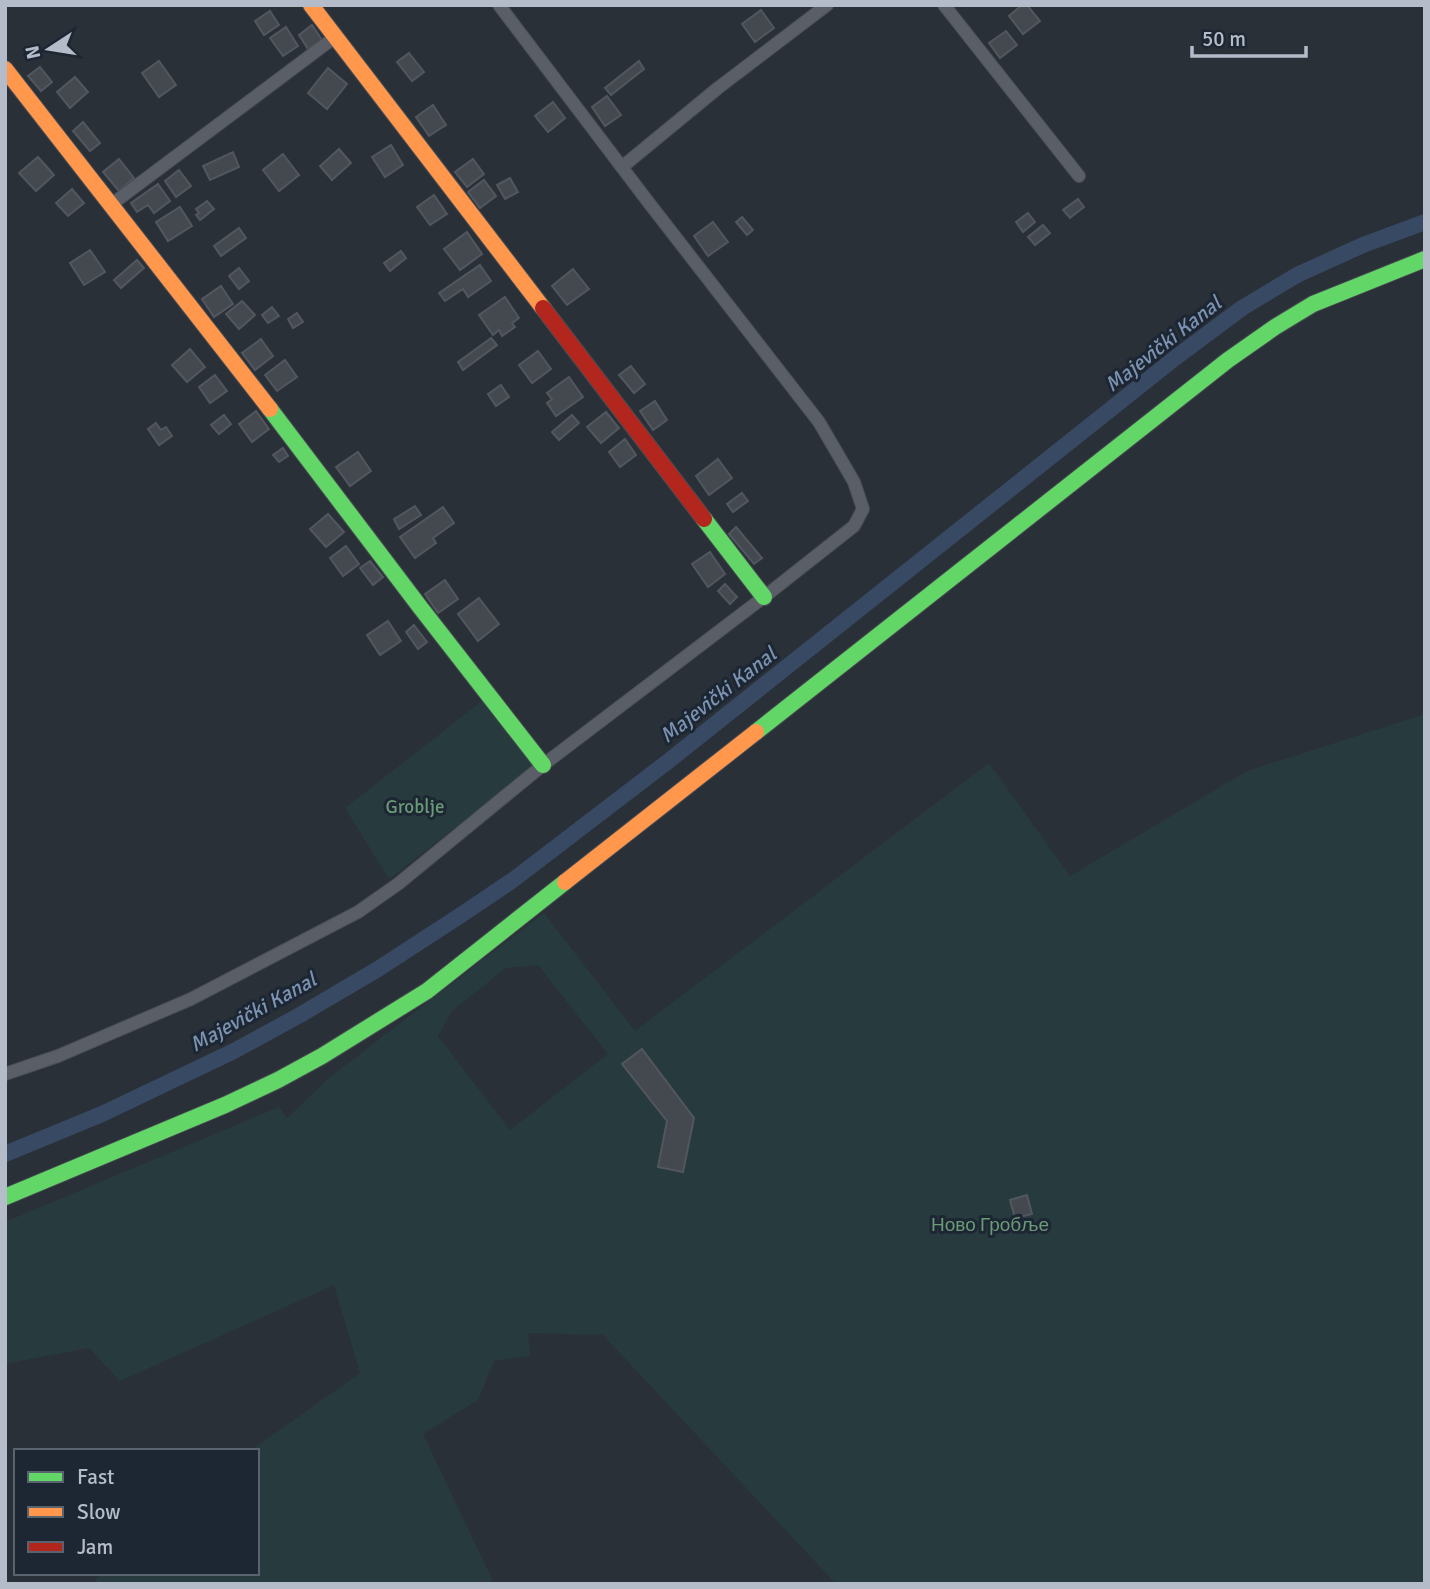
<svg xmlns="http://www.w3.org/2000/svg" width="1430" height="1589" font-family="Signika,sans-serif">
<rect width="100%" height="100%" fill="#2a3038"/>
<g fill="#273a3e" fill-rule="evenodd">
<path d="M 482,701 L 534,766 L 389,879 L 345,808 Z"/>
<path d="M 1425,714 L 1425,1584 L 836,1584 L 603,1335 L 528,1333 L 530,1356 L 494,1361 L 478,1400 L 423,1434 L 491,1577 L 491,1584 L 92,1584 L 103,1573 L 257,1573 L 257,1451 L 250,1451 L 360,1373 L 334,1285 L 120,1381 L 89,1348 L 5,1364 L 5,1222 L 279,1107 L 287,1118 L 330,1077 L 544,913 L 635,1031 L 989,763 L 1070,876 L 1247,771 ZM 538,965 L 608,1054 L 510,1130 L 438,1036 L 452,1011 L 506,968 Z"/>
</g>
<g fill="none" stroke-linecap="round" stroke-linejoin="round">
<path stroke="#384963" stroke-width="16" d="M 5,1154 L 102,1114 L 234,1051 L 300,1015 L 378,969 L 461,915 L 513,880 L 666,763 L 1175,358 L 1242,308 L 1297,275 L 1363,245 L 1425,222"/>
</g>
<g fill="#444950" stroke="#52575f" stroke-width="2">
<path d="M 1022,5 L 1027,5 L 1040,21 L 1023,34 L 1009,16 Z"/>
<path d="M 761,10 L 774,28 L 755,42 L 742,24 Z"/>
<path d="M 270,11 L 279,25 L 264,35 L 255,21 Z"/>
<path d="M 312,25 L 322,40 L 308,49 L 299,35 Z"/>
<path d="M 286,27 L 298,46 L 283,56 L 270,38 Z"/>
<path d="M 1006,31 L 1017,45 L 1000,58 L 989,43 Z"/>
<path d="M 409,53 L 424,72 L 412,81 L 397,62 Z"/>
<path d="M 159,61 L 176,85 L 159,97 L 142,73 Z"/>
<path d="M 639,61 L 644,69 L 611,95 L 605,88 Z"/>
<path d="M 40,67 L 52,82 L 41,91 L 28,76 Z"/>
<path d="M 328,68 L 347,84 L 327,109 L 308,93 Z"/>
<path d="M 75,77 L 88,92 L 70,108 L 57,92 Z"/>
<path d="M 607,96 L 621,115 L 605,126 L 592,107 Z"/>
<path d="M 553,102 L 565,118 L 548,132 L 535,116 Z"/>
<path d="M 433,105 L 446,125 L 429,136 L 416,117 Z"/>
<path d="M 83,122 L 100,143 L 90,151 L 73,131 Z"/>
<path d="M 391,145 L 403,165 L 385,177 L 372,157 Z"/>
<path d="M 339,149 L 351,163 L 332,180 L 320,166 Z"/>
<path d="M 233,152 L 239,167 L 210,180 L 203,166 Z"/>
<path d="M 283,154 L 299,175 L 279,191 L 263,170 Z"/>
<path d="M 38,157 L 54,175 L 36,191 L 19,173 Z"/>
<path d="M 119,159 L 134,178 L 119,191 L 103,172 Z"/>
<path d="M 473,159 L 484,174 L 467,187 L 455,172 Z"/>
<path d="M 179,170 L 191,186 L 176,197 L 165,181 Z"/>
<path d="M 510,178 L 518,192 L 505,199 L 497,185 Z"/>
<path d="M 484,180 L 496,196 L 480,208 L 468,192 Z"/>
<path d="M 158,184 L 170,201 L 154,213 L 148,205 L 137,212 L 131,203 Z"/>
<path d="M 72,189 L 84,203 L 68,216 L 56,203 Z"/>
<path d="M 434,195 L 447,214 L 430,225 L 417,207 Z"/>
<path d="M 1078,199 L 1084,207 L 1070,218 L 1063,210 Z"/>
<path d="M 207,201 L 214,209 L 200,220 L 196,215 L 199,213 L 196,209 Z"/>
<path d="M 180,207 L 192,226 L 168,241 L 156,222 Z"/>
<path d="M 1028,213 L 1035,222 L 1023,232 L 1016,222 Z"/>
<path d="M 742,217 L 753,230 L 747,235 L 736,222 Z"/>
<path d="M 713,222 L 728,242 L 708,256 L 694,236 Z"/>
<path d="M 1043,225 L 1050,233 L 1035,245 L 1028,237 Z"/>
<path d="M 239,228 L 246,238 L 221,256 L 214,246 Z"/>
<path d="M 467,232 L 482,254 L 460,270 L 444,249 Z"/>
<path d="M 90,250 L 105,272 L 84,285 L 70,263 Z"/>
<path d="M 401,251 L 406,258 L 390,271 L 384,263 Z"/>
<path d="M 137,260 L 144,268 L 121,288 L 114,280 Z"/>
<path d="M 480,265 L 491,281 L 468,297 L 463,289 L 445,301 L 439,293 Z"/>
<path d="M 239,268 L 249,281 L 239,289 L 229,276 Z"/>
<path d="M 573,269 L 589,289 L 567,305 L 552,286 Z"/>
<path d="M 221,286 L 233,304 L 214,317 L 202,299 Z"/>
<path d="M 505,297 L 519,318 L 512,323 L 515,327 L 502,336 L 499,330 L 493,335 L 479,315 Z"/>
<path d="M 242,301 L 255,315 L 239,329 L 226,314 Z"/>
<path d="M 272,307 L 279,316 L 268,323 L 262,315 Z"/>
<path d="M 297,313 L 303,322 L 293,328 L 288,319 Z"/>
<path d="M 491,338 L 497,345 L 463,370 L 458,362 Z"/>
<path d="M 261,339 L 273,356 L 255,370 L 242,353 Z"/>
<path d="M 190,349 L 205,367 L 187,382 L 172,365 Z"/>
<path d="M 538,351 L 551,369 L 532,383 L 519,365 Z"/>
<path d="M 285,360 L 297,377 L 277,391 L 265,375 Z"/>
<path d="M 631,366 L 645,384 L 634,393 L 619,375 Z"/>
<path d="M 215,375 L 227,391 L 210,403 L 199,387 Z"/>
<path d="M 569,377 L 583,397 L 556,416 L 547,403 L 552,399 L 547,393 Z"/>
<path d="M 501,385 L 509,397 L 496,406 L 488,394 Z"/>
<path d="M 655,401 L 667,420 L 653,430 L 640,411 Z"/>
<path d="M 256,411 L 269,429 L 252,442 L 239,424 Z"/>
<path d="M 606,412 L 619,428 L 601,443 L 587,427 Z"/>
<path d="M 224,415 L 231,424 L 219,434 L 211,425 Z"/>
<path d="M 572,415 L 579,423 L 559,440 L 552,432 Z"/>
<path d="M 156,423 L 161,430 L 166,427 L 172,436 L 159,445 L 148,429 Z"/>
<path d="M 625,439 L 636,455 L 620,467 L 609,452 Z"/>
<path d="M 283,448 L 288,456 L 279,462 L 273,455 Z"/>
<path d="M 358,452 L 371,471 L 350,486 L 336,467 Z"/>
<path d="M 718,459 L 732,478 L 709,495 L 696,476 Z"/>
<path d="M 742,493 L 748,501 L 733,512 L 727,504 Z"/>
<path d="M 415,506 L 421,515 L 399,529 L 394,519 Z"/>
<path d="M 443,507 L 454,523 L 433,538 L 436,543 L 415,558 L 400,537 Z"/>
<path d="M 328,514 L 344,532 L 326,547 L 310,529 Z"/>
<path d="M 736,527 L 762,558 L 754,564 L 729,534 Z"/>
<path d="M 346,546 L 359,564 L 343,576 L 330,558 Z"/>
<path d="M 710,552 L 725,574 L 708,587 L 692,564 Z"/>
<path d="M 370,561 L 383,577 L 373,585 L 360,568 Z"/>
<path d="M 445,580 L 458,599 L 438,613 L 425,594 Z"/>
<path d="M 725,584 L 737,597 L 730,604 L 718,591 Z"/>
<path d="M 479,598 L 499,624 L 478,641 L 458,614 Z"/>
<path d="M 388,621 L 401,641 L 380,655 L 367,635 Z"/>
<path d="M 414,625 L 427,642 L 418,649 L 406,632 Z"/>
<path d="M 642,1049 L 694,1118 L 683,1172 L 658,1167 L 667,1121 L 622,1064 Z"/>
<path d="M 1027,1195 L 1032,1214 L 1015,1218 L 1010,1200 Z"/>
</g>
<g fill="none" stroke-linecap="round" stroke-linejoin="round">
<g stroke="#484c53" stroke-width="14">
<g id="street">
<path d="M 944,5 L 1079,176"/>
<path d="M 622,167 L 718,88 L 827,5"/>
<path d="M 112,204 L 335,37"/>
<path d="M 5,1074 L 58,1056 L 191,999 L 358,912 L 398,884 L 543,765 L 764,597 L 854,526 L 863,509 L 854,482 L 819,422 L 649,203 L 499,5"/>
</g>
</g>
<g stroke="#484c53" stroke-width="18">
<g id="fast">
<path d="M 270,409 L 420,607 L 543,765"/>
<path d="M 704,519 L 764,597"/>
<path d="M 756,732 L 1228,360 L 1275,327 L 1313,304 L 1425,259"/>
<path d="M 5,1197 L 225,1105 L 278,1080 L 322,1056 L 427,991 L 565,882"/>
</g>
</g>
<g stroke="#484c53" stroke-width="18">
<g id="slow">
<path d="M 311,5 L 543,308"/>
<path d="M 5,69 L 270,409"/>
<path d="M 565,882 L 756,732"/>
</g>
</g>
<g stroke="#484c53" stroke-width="18">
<path id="jam" d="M 543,308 L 704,519"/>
</g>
<use href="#street" stroke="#5a5e66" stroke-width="12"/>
<use href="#fast" stroke="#63d668" stroke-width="16"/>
<use href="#slow" stroke="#ff974d" stroke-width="16"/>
<use href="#jam" stroke="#b3261e" stroke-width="16"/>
</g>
<g text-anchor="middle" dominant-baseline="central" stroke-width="6" stroke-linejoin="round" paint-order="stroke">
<g font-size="19" fill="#6b9a76" stroke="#1d2633">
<text x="415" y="807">Groblje</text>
<text x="990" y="1225">Ново Гробље</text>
</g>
<g font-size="21" font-style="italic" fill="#7c92b1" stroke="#1d2633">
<text transform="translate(1163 344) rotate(-38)">Majevički Kanal</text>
<text transform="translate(718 695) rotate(-38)">Majevički Kanal</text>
<text transform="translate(253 1012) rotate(-29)">Majevički Kanal</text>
</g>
</g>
<rect width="1430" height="1589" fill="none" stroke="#b4bcc9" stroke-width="14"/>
<rect x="14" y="1449" width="245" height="126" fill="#1d2633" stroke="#59626f" stroke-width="2"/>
<rect x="28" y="1472" width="35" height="10" fill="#63d668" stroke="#59626f" stroke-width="2"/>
<text x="77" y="1484" font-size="21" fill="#b4bcc9">Fast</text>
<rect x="28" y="1507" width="35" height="10" fill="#ff974d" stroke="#59626f" stroke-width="2"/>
<text x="77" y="1519" font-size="21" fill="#b4bcc9">Slow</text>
<rect x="28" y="1542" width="35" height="10" fill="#b3261e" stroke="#59626f" stroke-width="2"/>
<text x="77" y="1554" font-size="21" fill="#b4bcc9">Jam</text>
<g transform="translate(49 49) rotate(258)" stroke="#1d2633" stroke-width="5" paint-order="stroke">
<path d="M0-5L12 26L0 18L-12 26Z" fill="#b4bcc9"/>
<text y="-10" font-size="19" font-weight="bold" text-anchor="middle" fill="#b4bcc9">N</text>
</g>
<path d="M1192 46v10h114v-10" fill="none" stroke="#b4bcc9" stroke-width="3.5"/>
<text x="1202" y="46" font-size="21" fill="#b4bcc9" stroke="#1d2633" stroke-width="5" paint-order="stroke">50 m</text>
</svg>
